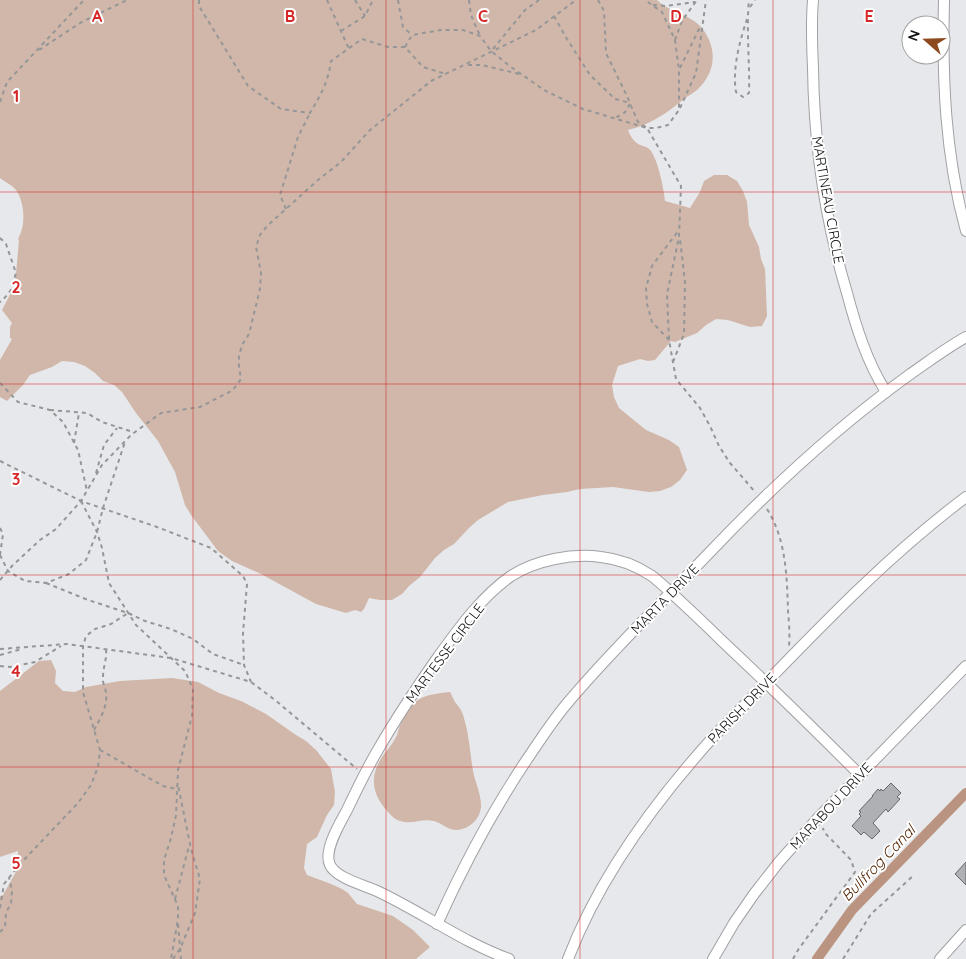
<svg xmlns="http://www.w3.org/2000/svg" width="966" height="959" font-family="Quicksand,sans-serif">
<rect width="100%" height="100%" fill="#e7e8eb"/>
<g fill="#d1b7a9">
<path d="M 0,0 L 657,0 C 669,12 690,14 702,28 C 718,49 716,72 697,90 C 693,93 688,96 684,99 C 673,108 660,118 646,124 C 640,127 634,128 628,130 C 630,136 634,142 640,145 C 642,146 645,146 648,148 C 657,154 664,189 665,201 L 690,208 L 700,192 L 704,181 L 714,175 L 727,175 L 737,181 L 743,191 L 747,202 L 749,225 L 759,247 L 761,259 L 765,269 L 767,316 L 762,326 L 750,327 L 728,320 L 716,319 L 706,325 L 697,333 L 675,342 L 671,341 L 655,360 L 648,361 L 640,359 L 618,366 L 612,385 L 614,397 L 619,408 L 646,430 L 669,440 L 679,447 L 687,470 L 680,480 L 671,487 L 660,491 L 649,492 L 613,487 L 580,489 L 567,492 L 543,495 L 508,502 L 478,520 L 469,528 L 454,544 L 444,550 L 435,558 L 420,577 L 409,586 L 402,594 L 392,600 L 380,600 L 369,598 L 364,609 L 361,612 L 355,610 L 346,613 L 316,604 L 261,574 L 232,561 L 218,551 L 191,515 L 185,505 L 175,472 L 158,441 L 136,413 L 122,392 L 114,385 L 103,381 L 95,373 L 85,366 L 74,362 L 62,361 L 52,367 L 30,375 L 23,385 L 7,401 L 0,397 L 0,360 L 12,339 L 10,338 L 10,327 L 12,323 L 2,310 L 15,285 L 19,240 L 18,239 C 26,226 25,203 16,190 C 12,185 5,182 0,178 Z"/>
<path d="M 51,660 L 56,671 L 55,683 L 63,691 L 75,692 L 86,687 L 120,681 L 172,678 L 198,682 L 219,693 L 241,701 L 266,714 L 296,735 L 306,741 L 316,750 L 331,769 L 335,792 L 334,805 L 327,815 L 317,837 L 307,844 L 304,868 L 307,875 L 331,884 L 342,889 L 348,893 L 357,904 L 393,916 L 413,930 L 430,947 L 416,959 L 0,959 L 0,896 L 3,895 L 17,870 L 18,851 L 0,857 L 0,691 L 39,661 Z"/>
<path d="M 450,692 C 452,695 453,699 455,702 C 458,706 462,710 463,715 C 469,733 470,752 473,771 C 475,782 482,796 481,808 C 479,820 470,828 458,830 C 449,831 442,823 434,821 C 422,818 412,825 400,821 C 393,819 388,812 383,806 C 371,790 371,774 382,757 C 386,751 392,745 395,739 C 397,736 398,732 399,728 C 411,699 420,695 450,692 Z"/>
</g>
<g fill="none" stroke-linecap="round" stroke-linejoin="round">
<path stroke="#ba9480" stroke-width="10" d="M 817,959 L 852,910 L 966,793"/>
</g>
<g fill="#afb0b3" stroke="#656669">
<path d="M 891,783 L 901,793 L 897,797 L 900,799 L 888,812 L 886,809 L 873,823 L 880,831 L 872,839 L 864,832 L 861,835 L 852,826 L 861,816 L 859,814 L 861,812 L 859,811 L 873,796 L 872,796 L 878,789 L 880,791 L 881,789 L 883,791 Z"/>
<path d="M 966,862 L 966,885 L 955,874 Z"/>
</g>
<g fill="none" stroke-linecap="round" stroke-linejoin="round">
<g stroke="#a0a1a4" stroke-width="12">
<g id="street">
<path d="M 813,0 C 811,23 812,46 813,68 C 814,145 825,220 847,293 C 856,327 867,362 886,392"/>
<path d="M 944,0 C 942,78 945,155 966,231"/>
<path d="M 437,924 C 464,864 495,806 532,752 C 544,734 556,716 570,700 C 614,648 664,600 711,551 C 772,487 837,427 909,375 C 928,362 946,348 966,337"/>
<path d="M 509,959 C 462,942 422,912 377,891 C 364,885 336,878 330,865 C 323,851 340,823 347,810 C 357,789 367,768 379,748 C 397,717 417,687 438,657 C 459,628 481,597 511,576 C 536,560 572,553 601,557 C 619,559 637,566 652,576 C 661,583 669,591 678,599 C 692,612 707,626 721,640 C 768,684 814,729 860,775"/>
<path d="M 568,959 C 600,875 656,800 716,734 C 797,652 874,566 966,497"/>
<path d="M 713,959 L 734,923 L 754,894 L 779,862 L 818,818 L 966,666"/>
<path d="M 940,959 L 966,930"/>
</g>
</g>
<g stroke="#959698" stroke-width="2" stroke-dasharray="4 4" stroke-linecap="butt">
<path d="M 199,0 L 199,6 L 248,86 L 281,109 L 310,113 C 321,94 328,83 331,61 L 362,39 L 388,47 L 405,47 L 423,67 L 446,74"/>
<path d="M 327,0 L 349,49"/>
<path d="M 355,0 L 365,16"/>
<path d="M 398,0 L 403,27 L 412,35"/>
<path d="M 469,0 L 471,15 L 480,36"/>
<path d="M 598,0 L 604,11 L 606,53 L 626,94 L 638,122 L 647,128 L 656,128 L 668,125 L 679,110 L 679,70 L 675,40 L 662,12 L 645,0"/>
<path d="M 653,5 L 666,6 L 695,2"/>
<path d="M 750,7 L 755,0"/>
<path d="M 554,16 L 567,39 L 590,75 L 615,99 L 630,103 C 626,113 624,114 614,118"/>
<path d="M 747,19 C 740,40 732,69 736,92 L 743,97 L 749,93 C 750,62 746,31 749,0"/>
<path d="M 341,31 L 365,16 L 373,0"/>
<path d="M 675,40 L 682,21 L 697,0"/>
<path d="M 405,47 L 412,35 L 441,30 L 463,30 L 480,36 L 491,51 L 511,67 L 544,90 L 583,109 L 647,128 L 681,186 L 679,237 L 667,294 L 669,340 L 676,379 L 700,408 L 710,426 L 719,446 L 730,463 L 756,493"/>
<path d="M 493,49 L 525,10 L 539,0"/>
<path d="M 39,50 L 80,23 L 127,0"/>
<path d="M 468,65 L 482,65 L 519,74"/>
<path d="M 680,68 L 701,25"/>
<path d="M 0,102 L 7,82 L 84,0"/>
<path d="M 680,108 L 696,73 L 706,0"/>
<path d="M 286,209 L 280,195 L 298,137 L 310,113"/>
<path d="M 0,238 L 6,244 L 16,273 L 11,290 L 2,301 L 0,302"/>
<path d="M 669,340 L 652,322 L 647,304 L 646,288 L 652,266 L 679,230"/>
<path d="M 673,362 L 684,334 L 685,282 L 680,239"/>
<path d="M 0,383 L 18,402 L 50,410 L 63,422 L 78,450 L 87,491"/>
<path d="M 50,410 L 87,413 L 102,422 L 133,432"/>
<path d="M 74,443 L 79,413"/>
<path d="M 0,461 L 81,501 L 157,527 L 211,548 L 243,576 L 247,584 L 243,633 L 244,665 L 251,682"/>
<path d="M 96,473 L 104,445 L 117,428"/>
<path d="M 81,501 L 97,532 L 102,548 L 109,583 L 136,625 L 185,671 L 193,689 L 192,716 L 178,770 L 176,815 L 171,838 L 164,860 L 164,875 L 178,906 L 178,919 L 171,959"/>
<path d="M 767,509 C 786,539 787,576 788,611 C 789,622 790,634 789,646"/>
<path d="M 0,528 L 3,534 L 0,555"/>
<path d="M 0,555 L 8,571 L 25,581 L 46,583 L 69,574 L 86,560 L 97,532 L 103,508 L 125,442"/>
<path d="M 0,580 L 12,566 L 40,540 L 56,529 L 81,501 L 102,465 L 131,435 L 161,413 L 200,407 L 233,390 L 241,379 L 239,367 L 239,356 L 242,345 L 249,334 L 260,289 L 261,273 L 256,247 L 260,235 L 267,226 L 318,180 L 341,162 L 369,131 L 431,81 L 536,30 L 576,0"/>
<path d="M 46,583 L 88,600 L 128,613 L 145,621 L 171,629 L 193,639 L 213,654 L 244,665"/>
<path d="M 0,649 L 67,644 L 171,658 L 251,682 L 275,700 L 357,769"/>
<path d="M 0,655 L 22,649"/>
<path d="M 0,666 L 10,667 L 35,662 L 61,646"/>
<path d="M 94,730 C 100,719 108,706 106,692 C 105,687 102,682 103,677 C 103,667 107,660 106,649"/>
<path d="M 100,750 L 163,786 L 177,789"/>
<path d="M 175,899 L 189,846"/>
<path d="M 0,908 L 4,884 L 20,864 L 78,803 L 91,785 L 98,767 L 100,750 L 83,692 L 83,646 L 86,636 L 95,629 L 111,624 L 128,613"/>
<path d="M 178,924 L 181,959"/>
<path d="M 0,932 L 5,927 L 6,913 L 11,903 L 12,891 L 9,878"/>
<path d="M 173,959 L 180,949 L 195,913 L 200,879 L 191,849 L 178,785"/>
<path d="M 793,959 L 798,950 L 855,872 L 851,860 L 824,832 L 823,828"/>
<path d="M 843,959 L 871,914 L 913,876"/>
</g>
<use href="#street" stroke="#fff" stroke-width="10"/>
</g>
<path fill="none" stroke="#d62828" stroke-width="1" stroke-opacity="0.55" d="M 193,0 L 193,959M 386,0 L 386,959M 580,0 L 580,959M 773,0 L 773,959M 0,192 L 966,192M 0,384 L 966,384M 0,575 L 966,575M 0,767 L 966,767"/>
<g text-anchor="middle" dominant-baseline="central" stroke-width="4" stroke-linejoin="round" paint-order="stroke">
<g font-size="14" fill="#111213" stroke="#fff">
<text transform="translate(828 200) rotate(80)">MARTINEAU CIRCLE</text>
<text transform="translate(665 599) rotate(-46)">MARTA DRIVE</text>
<text transform="translate(445 653) rotate(-53)">MARTESSE CIRCLE</text>
<text transform="translate(742 708) rotate(-46)">PARISH DRIVE</text>
<text transform="translate(831 806) rotate(-47)">MARABOU DRIVE</text>
</g>
<g font-size="15" font-style="italic" fill="#522201" stroke="#fff">
<text transform="translate(878 863) rotate(-46)">Bullfrog Canal</text>
</g>
</g>
<g font-size="16" text-anchor="middle" font-weight="bold" fill="#d62828" stroke="#fff" stroke-width="4" stroke-linejoin="round" paint-order="stroke">
<text x="97" y="22">A</text>
<text x="290" y="22">B</text>
<text x="483" y="22">C</text>
<text x="676" y="22">D</text>
<text x="869" y="22">E</text>
<text x="16" y="102">1</text>
<text x="16" y="293">2</text>
<text x="16" y="485">3</text>
<text x="16" y="677">4</text>
<text x="16" y="869">5</text>
</g>
<g transform="translate(926 40) rotate(290)"><circle r="24" fill="#ffffff" stroke="#a0a0a1"/>
<path d="M0-4L9 19L0 12L-9 19Z" fill="#8e4a1f"/>
<text y="-8" font-size="14" font-weight="bold" text-anchor="middle" fill="#111213">N</text>
</g>
</svg>
